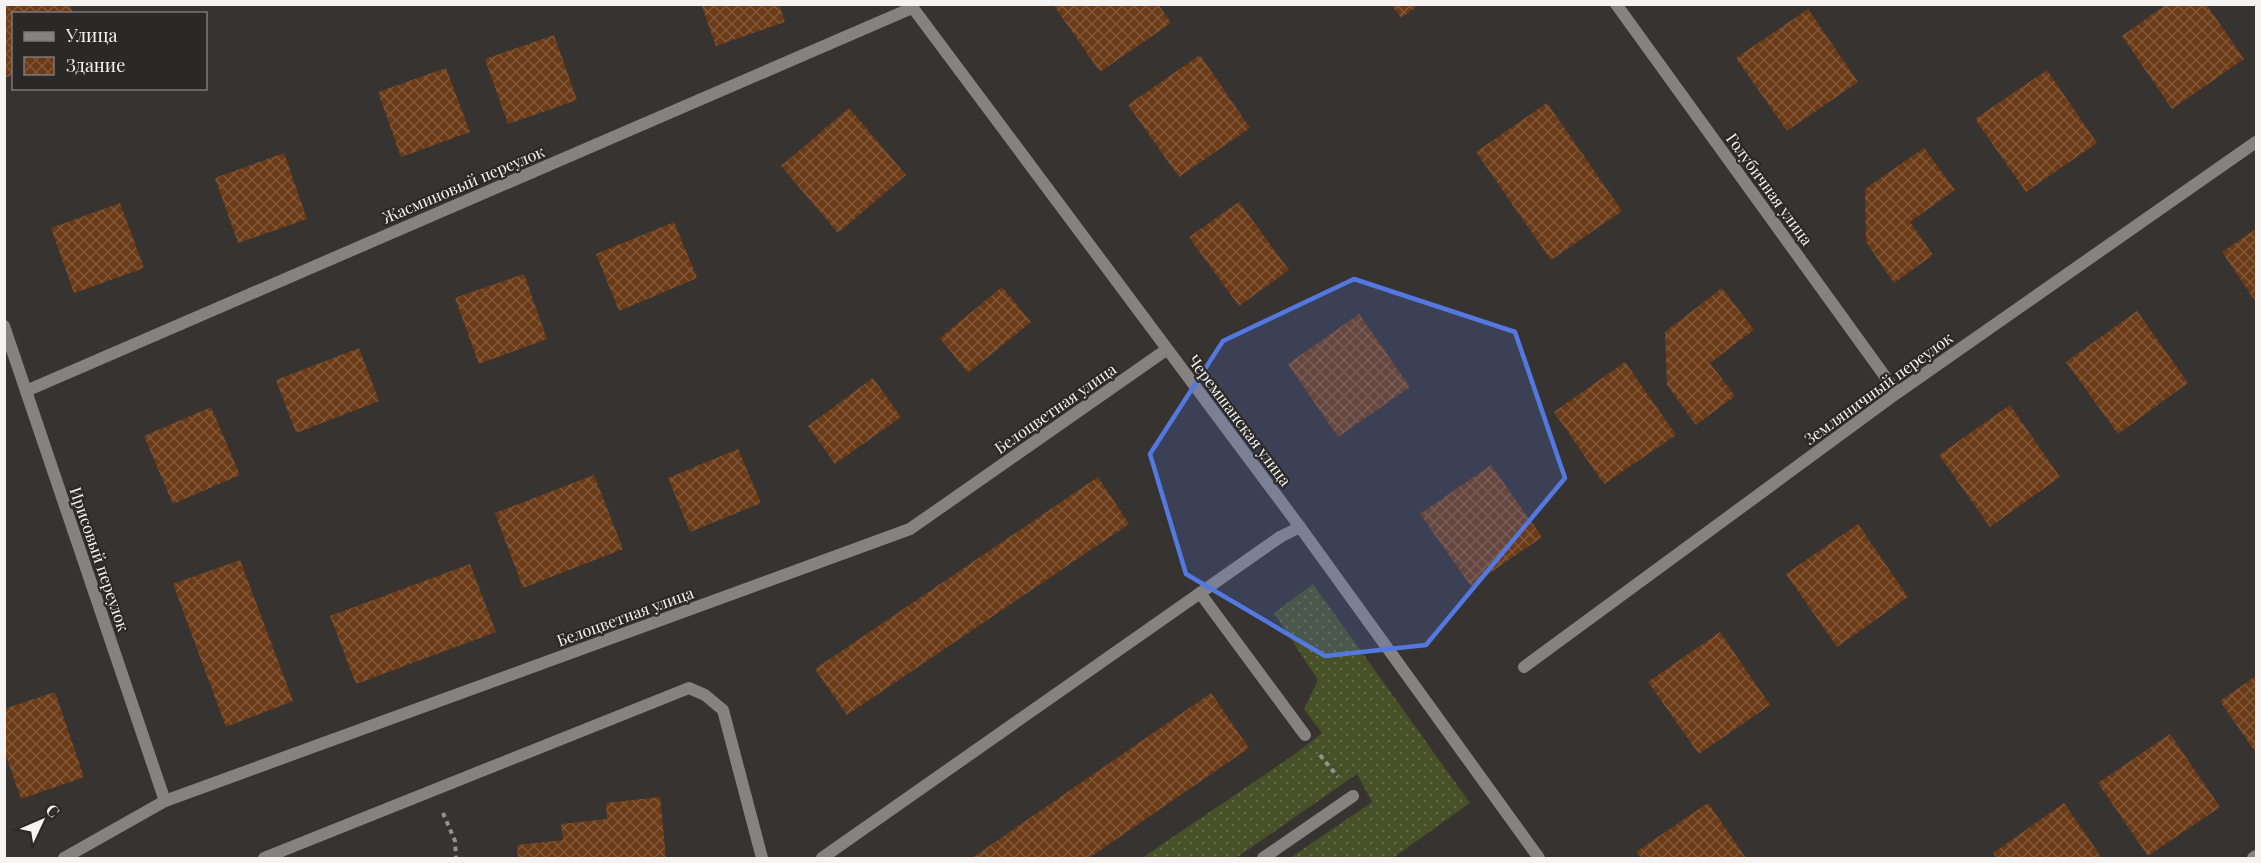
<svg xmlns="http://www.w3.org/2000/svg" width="2261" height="863" font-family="'Playfair Display',serif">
<defs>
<pattern id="grass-dots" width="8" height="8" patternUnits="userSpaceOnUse" patternTransform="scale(1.5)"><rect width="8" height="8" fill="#475026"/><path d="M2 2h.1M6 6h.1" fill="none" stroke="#626a46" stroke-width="1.8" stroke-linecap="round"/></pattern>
<pattern id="building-cross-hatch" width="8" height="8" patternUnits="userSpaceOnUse" patternTransform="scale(1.5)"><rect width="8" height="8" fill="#6b3b17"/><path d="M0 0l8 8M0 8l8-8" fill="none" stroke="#815839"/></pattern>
</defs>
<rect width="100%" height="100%" fill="#363331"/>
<path fill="url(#grass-dots)" d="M 1313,584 L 1470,803 L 1393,858 L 1290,858 L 1372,802 L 1357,774 L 1236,858 L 1142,858 L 1295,754 L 1322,733 L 1304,709 L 1318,680 L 1274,613 Z"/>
<g fill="url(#building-cross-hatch)">
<path d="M 4,4 L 70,4 L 73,14 L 14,14 L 14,75 L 4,78 Z"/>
<path d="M 701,4 L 779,4 L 785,22 L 716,46 Z"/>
<path d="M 1053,4 L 1158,4 L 1171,23 L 1100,72 Z"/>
<path d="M 1391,4 L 1420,4 L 1401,18 Z"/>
<path d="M 2167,4 L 2206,4 L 2244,59 L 2172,109 L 2122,36 Z"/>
<path d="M 1808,9 L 1858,82 L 1787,131 L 1736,58 Z"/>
<path d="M 554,35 L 577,100 L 508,124 L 485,59 Z"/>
<path d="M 1200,55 L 1250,128 L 1179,177 L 1128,105 Z"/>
<path d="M 446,68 L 470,132 L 401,157 L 378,92 Z"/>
<path d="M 2047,70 L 2097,143 L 2026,192 L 1975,119 Z"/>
<path d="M 1547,103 L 1622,211 L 1551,260 L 1476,152 Z"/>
<path d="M 849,108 L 906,175 L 838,233 L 781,166 Z"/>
<path d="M 1924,148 L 1955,190 L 1910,222 L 1933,255 L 1894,283 L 1866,242 L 1865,189 Z"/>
<path d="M 284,153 L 307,219 L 238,243 L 215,178 Z"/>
<path d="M 1239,202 L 1289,270 L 1239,306 L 1189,237 Z"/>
<path d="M 120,203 L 144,268 L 74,293 L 51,228 Z"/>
<path d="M 674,222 L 697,278 L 619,311 L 596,254 Z"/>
<path d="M 2256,229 L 2256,302 L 2222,252 Z"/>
<path d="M 524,274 L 547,339 L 479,364 L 455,298 Z"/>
<path d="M 1002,287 L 1031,322 L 968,373 L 940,338 Z"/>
<path d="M 1722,288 L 1754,330 L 1710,363 L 1735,396 L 1696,425 L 1667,385 L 1665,332 Z"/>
<path d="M 2137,311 L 2188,383 L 2118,434 L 2066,362 Z"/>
<path d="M 1359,314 L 1410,387 L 1338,437 L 1288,364 Z"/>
<path d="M 359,348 L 379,401 L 296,433 L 276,380 Z"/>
<path d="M 1625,362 L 1676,435 L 1604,484 L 1554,412 Z"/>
<path d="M 873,378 L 901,417 L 835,464 L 808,426 Z"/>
<path d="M 2010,405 L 2060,477 L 1990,527 L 1939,455 Z"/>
<path d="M 211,407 L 240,475 L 173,504 L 144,436 Z"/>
<path d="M 738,449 L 761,503 L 690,532 L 668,478 Z"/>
<path d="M 1491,465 L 1542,537 L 1471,586 L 1420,514 Z"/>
<path d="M 594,475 L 623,549 L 523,588 L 495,513 Z"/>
<path d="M 1098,477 L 1129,524 L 847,715 L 815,669 Z"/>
<path d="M 1858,524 L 1908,597 L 1837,647 L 1786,574 Z"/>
<path d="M 240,560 L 293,701 L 226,727 L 173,584 Z"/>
<path d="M 470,564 L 496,632 L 356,684 L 330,616 Z"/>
<path d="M 1720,632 L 1770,705 L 1699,754 L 1648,682 Z"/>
<path d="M 2256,676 L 2256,753 L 2220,701 Z"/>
<path d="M 55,692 L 84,777 L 21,799 L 4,750 L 4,709 Z"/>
<path d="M 1211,693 L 1249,748 L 1089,858 L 972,858 Z"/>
<path d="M 2170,734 L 2220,807 L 2148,856 L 2098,783 Z"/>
<path d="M 660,797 L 666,858 L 518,858 L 517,845 L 563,840 L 561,824 L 607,819 L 606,803 Z"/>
<path d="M 1708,803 L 1746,858 L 1641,858 L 1636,852 Z"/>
<path d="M 2064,803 L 2102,858 L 1997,858 L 1993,853 Z"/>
</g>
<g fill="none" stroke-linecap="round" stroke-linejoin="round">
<g stroke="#94918f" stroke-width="4" stroke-dasharray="4.5 4.5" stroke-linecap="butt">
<path d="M 1320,755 L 1338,777"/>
<path d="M 443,813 L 455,841 L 456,858"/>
</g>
<g stroke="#858382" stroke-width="12">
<path d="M 1200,593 L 1305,735"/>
<path d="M 264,858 L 689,688 L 705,695 L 723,710 L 762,858"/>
<path d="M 822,858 L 1280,537"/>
</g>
<g stroke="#858382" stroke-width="12">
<path d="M 910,4 L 1300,527 L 1539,858"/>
<path d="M 1616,4 L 1897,393"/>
<path d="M 4,326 L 165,801"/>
<path d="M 26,391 L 912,8"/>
<path d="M 1280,537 L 1300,527"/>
<path d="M 1524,667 L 1897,393 L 2256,142"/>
<path d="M 64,858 L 165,801 L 910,529 L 1166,350"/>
<path d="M 1263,858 L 1353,796"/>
<path d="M 2253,858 L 2256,856"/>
</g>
</g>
<path fill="#5378df" fill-opacity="0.2" stroke="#5378df" stroke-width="4.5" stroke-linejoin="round" d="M 1354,279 L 1515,332 L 1565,478 L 1426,645 L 1325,656 L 1186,574 L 1150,454 L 1223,341 Z"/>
<g text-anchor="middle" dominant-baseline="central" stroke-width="4.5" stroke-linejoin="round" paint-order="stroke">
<g font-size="16" fill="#f6f4f3" stroke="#2b2927">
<text transform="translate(463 184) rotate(-23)">Жасминовый переулок</text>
<text transform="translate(1770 189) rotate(54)">Голубичная улица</text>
<text transform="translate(1878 388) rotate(-36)">Земляничный переулок</text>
<text transform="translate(1055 408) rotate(-35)">Белоцветная улица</text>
<text transform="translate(1240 420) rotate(53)">Черемшанская улица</text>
<text transform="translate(100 559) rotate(71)">Ирисовый переулок</text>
<text transform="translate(625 616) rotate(-20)">Белоцветная улица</text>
</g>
</g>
<rect width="2261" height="863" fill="none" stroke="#f6f4f3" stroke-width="12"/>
<rect x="12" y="12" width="195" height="78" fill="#2b2927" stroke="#7c7a79" stroke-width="1.5"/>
<rect x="24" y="32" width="30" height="9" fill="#858382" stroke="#7c7a79" stroke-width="1.5"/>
<text x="66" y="42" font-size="18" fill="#f6f4f3">Улица</text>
<rect x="24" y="57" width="30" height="18" fill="url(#building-cross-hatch)" stroke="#7c7a79" stroke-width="1.5"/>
<text x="66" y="72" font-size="18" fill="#f6f4f3">Здание</text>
<g transform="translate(42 821) rotate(46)" stroke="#2b2927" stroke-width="4.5" paint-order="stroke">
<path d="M0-4.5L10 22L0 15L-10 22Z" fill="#f6f4f3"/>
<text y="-9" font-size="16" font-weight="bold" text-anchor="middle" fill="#f6f4f3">С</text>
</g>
</svg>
